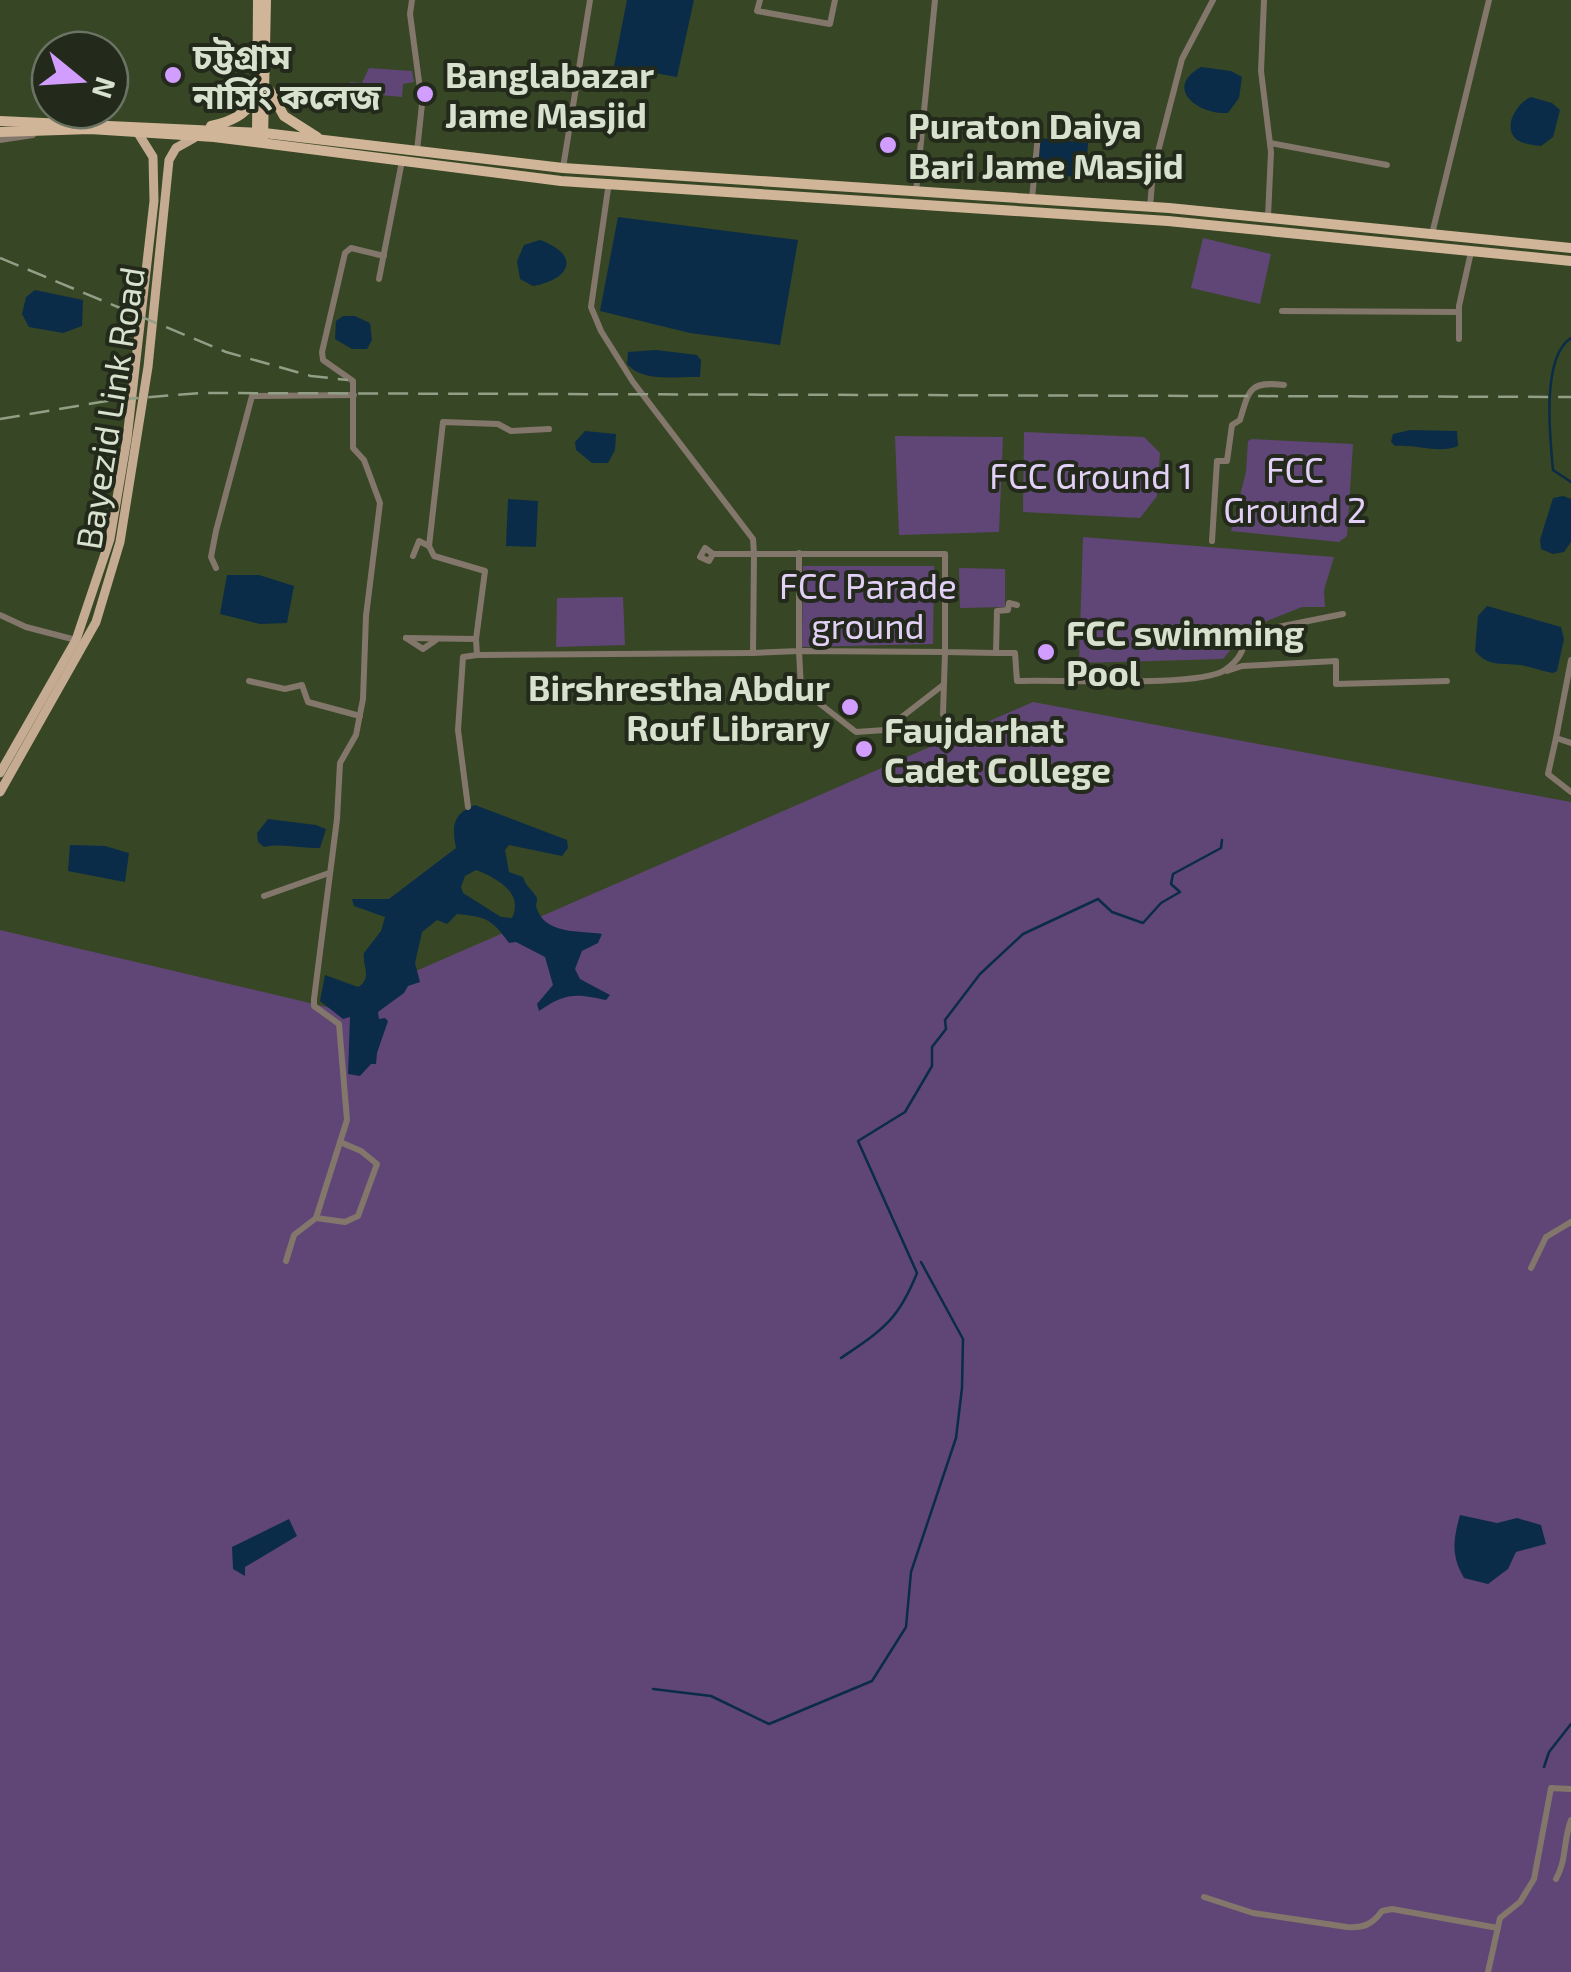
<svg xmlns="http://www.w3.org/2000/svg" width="1571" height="1972" font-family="'Exo 2','Noto Sans Bengali',sans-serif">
<rect width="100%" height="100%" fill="#374625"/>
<g fill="#604676">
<path d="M 369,68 L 412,71 L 414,82 L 403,84 L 402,97 L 348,92 L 350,82 L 362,83 Z"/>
<path d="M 1203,238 L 1271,254 L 1260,304 L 1191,288 Z"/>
<path d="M 1024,432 L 1144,437 L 1160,453 L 1157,496 L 1140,518 L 1023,512 Z"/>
<path d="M 895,436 L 1003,437 L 999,532 L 899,535 Z"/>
<path d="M 1252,439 L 1353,444 L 1347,536 L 1339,542 L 1231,531 L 1246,472 L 1248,441 Z"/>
<path d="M 1083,537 L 1334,557 L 1324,590 L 1325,607 L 1302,607 L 1249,628 L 1223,659 L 1079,663 Z"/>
<path d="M 803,566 L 934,566 L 933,644 L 802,647 Z"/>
<path d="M 959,568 L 1005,569 L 1005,607 L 960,608 Z"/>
<path d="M 623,597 L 625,645 L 556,647 L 557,598 Z"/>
<path d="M 1033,702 L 1571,802 L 1571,1972 L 0,1972 L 0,930 L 331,1008 Z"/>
</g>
<g fill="#0a2c48" fill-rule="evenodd">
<path d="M 627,0 L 694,0 L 677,77 L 614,66 Z"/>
<path d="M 1201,67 L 1231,71 L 1242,77 L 1239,98 L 1228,113 C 1198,115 1163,88 1201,67 Z"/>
<path d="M 1531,97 L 1552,103 L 1560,110 L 1553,137 L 1541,146 C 1533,145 1522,144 1516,139 C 1502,126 1518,102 1531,97 Z"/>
<path d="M 1040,138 L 1088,143 L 1087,158 L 1077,164 L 1075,177 L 1036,173 Z"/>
<path d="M 618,217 L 798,240 L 780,345 L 690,333 L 600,311 Z"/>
<path d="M 540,240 C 581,255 571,279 533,286 L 520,279 L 517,261 L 524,245 Z"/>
<path d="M 35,290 L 83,300 L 82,326 L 63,333 L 29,327 L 22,314 L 26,297 Z"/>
<path d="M 343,316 L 355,316 L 370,323 L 372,340 L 367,349 L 352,349 L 335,339 L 336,321 Z"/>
<path d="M 656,350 L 697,355 L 701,360 L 700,377 C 677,376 643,383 627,364 L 628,352 Z"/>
<path d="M 1410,430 L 1457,431 L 1458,446 C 1439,454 1416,444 1395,446 L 1391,442 L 1393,434 Z"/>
<path d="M 585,431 L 616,434 L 615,450 L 608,463 L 592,463 L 576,450 L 575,442 Z"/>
<path d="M 1563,496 L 1571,499 L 1571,542 L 1564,552 L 1553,554 L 1541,549 L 1540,540 L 1553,498 Z"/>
<path d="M 508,499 L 538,501 L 536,547 L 506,546 Z"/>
<path d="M 227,575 L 259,575 L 294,586 L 287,623 L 260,624 L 220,614 Z"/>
<path d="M 1487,606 L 1561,627 L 1564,639 L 1557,671 L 1553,673 C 1542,671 1531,667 1520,665 C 1503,663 1488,667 1475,651 L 1478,616 Z"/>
<path d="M 475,805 L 567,840 L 568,848 L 562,856 L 509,845 L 505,850 L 509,872 L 523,877 C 526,887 533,890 537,898 C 538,900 536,903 536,906 C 544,936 581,930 602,934 L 598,943 L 582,951 L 575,969 L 580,979 L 610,995 L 606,1000 C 575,993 565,993 539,1011 L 537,1004 L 553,985 L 545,957 L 516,942 L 509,943 C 491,918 486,917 457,914 L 447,924 L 437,920 L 422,932 L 415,963 L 420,982 L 408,986 L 404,993 L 378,1012 L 379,1019 L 385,1018 L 388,1021 L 377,1053 L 376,1064 L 371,1064 L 360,1076 L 348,1074 L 350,1017 L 343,1019 L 320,1001 L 325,975 L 358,987 C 373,978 362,966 364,953 L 381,931 L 385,917 L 354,906 L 352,899 L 389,899 L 456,848 C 452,827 452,814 475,805 ZM 476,870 C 497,878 524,893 512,918 L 501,917 L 463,893 L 461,887 L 465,876 Z"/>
<path d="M 268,819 L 316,825 L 326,829 L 320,848 C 300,849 284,843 264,847 L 258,842 L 257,833 Z"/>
<path d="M 70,845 L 105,846 L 129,853 L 125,882 L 68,871 Z"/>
<path d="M 1460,1515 L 1497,1523 L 1517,1518 L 1541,1525 L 1546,1544 L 1516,1552 L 1508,1569 L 1488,1584 L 1464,1578 C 1451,1556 1453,1540 1460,1515 Z"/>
<path d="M 289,1519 L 297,1536 L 245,1567 L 245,1576 L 233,1569 L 232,1547 Z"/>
</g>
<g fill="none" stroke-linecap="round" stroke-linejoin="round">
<g stroke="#0a2c48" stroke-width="2.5">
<path d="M 1571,338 C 1541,357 1550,438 1553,470 L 1571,482"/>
<path d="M 841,1358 C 882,1330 898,1321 917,1273 L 858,1141 L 905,1112 L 932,1066 L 932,1047 L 946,1029 L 945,1020 L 980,974 L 1023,934 L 1098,899 L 1112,912 L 1143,923 L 1161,903 L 1180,892 L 1171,884 L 1173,874 L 1221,848 L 1222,840"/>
<path d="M 653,1689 L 711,1696 L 769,1724 L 872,1681 L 906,1627 L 911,1572 L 956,1438 L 962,1388 L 963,1339 L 921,1262"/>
<path d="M 1544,1767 L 1549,1752 L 1571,1724"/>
</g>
<g stroke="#83766a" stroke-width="6">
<path d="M 412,0 L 410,14 L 422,104 L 417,151"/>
<path d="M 760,0 L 757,11 L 830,24 L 835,0"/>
<path d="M 1264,0 L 1261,71 L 1271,152 L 1268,217"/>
<path d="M 0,140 L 33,135"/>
<path d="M 1270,143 L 1387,165"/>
<path d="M 563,168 L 590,0"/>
<path d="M 609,182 L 591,307 L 601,331 L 633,382 L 753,539 L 754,554 L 945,554 L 945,652 L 996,653"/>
<path d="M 916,192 L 935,0"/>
<path d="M 1032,199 L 1039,124"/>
<path d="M 1150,207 L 1153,171 L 1182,59 L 1213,0"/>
<path d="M 1432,234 L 1489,0"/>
<path d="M 379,279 L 402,161"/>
<path d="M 1282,311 L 1459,312"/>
<path d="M 1459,339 L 1459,306 L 1471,252"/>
<path d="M 549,429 L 511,431 L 498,424 L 443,422 L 429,546 L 434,556 L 485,571 L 476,639 L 477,655 L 753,653"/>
<path d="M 1212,541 L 1217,461 L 1227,461 L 1232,425 L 1240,420 C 1249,389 1250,381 1284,385"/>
<path d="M 713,554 L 709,561 L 700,557 L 705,548 L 713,554 L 754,554 L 753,653 L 799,651 L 799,553"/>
<path d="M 413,556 L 419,541 L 429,546"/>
<path d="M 216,568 L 211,557 L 216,531 L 252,396 L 354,395"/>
<path d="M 1017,605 L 1009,603 L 1008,610 L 997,611 L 996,653 L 1015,653 L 1017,681 C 1058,679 1198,688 1225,670 C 1241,659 1243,650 1248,633 L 1343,614"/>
<path d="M 0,615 L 26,627 L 76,640"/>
<path d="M 406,638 L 476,639"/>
<path d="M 406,638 L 423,649 L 436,640"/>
<path d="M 1227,671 L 1242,666 L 1336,661 L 1336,684 L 1447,681"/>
<path d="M 249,681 L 285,689 L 302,685 L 308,702 L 360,716"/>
<path d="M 943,714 L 945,652 L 799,651 L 801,689 L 856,732 L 885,730 L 943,685"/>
<path d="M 1556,738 L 1571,660"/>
<path d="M 1571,743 L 1556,738 L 1548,774 L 1571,792"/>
<path d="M 468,807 L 458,730 L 463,657 L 477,655"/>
<path d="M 264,896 L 329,873"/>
<path d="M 316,1218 L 345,1222 L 358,1216 L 377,1164 L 361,1151 L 340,1142"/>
<path d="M 286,1261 L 294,1235 L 316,1218 L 347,1120 L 339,1024 L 314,1006 L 314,999 L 337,819 L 340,763 L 356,735 L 363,699 L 366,616 L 380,503 L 364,460 L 353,448 L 353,381 L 323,360 L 322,352 L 345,253 L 351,248 L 384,256"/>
<path d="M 1531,1268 L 1546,1237 L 1571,1222"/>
<path d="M 1556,1879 C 1567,1860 1563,1840 1571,1820"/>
<path d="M 1204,1897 L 1253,1913 L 1347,1927 C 1363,1928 1372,1925 1382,1911 L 1392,1909 L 1498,1928"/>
<path d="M 1488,1972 L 1500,1918 L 1520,1902 L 1534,1879 L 1551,1788 L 1571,1789"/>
</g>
<g stroke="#c4ab91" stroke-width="9">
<path d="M 0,773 L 76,640 L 110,539 L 127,439 L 154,201 L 153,157 L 138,133"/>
<path d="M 0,792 L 96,622 L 120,542 L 148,367 L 169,160 L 176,148 L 194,138"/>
</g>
<g stroke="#d1b598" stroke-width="10">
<path d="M 270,91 L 284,116 L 317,137"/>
<path d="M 0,121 L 264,133 L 563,168 L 1169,208 L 1571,248"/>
<path d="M 211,126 C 230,122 250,114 255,94"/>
<path d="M 0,132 L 90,129 L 214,137 L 561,181 L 1168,221 L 1571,261"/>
<path d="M 257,136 L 258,0"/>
<path d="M 263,139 L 266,0"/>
</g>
<g stroke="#929e85" stroke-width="2.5" stroke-dasharray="20 10" stroke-linecap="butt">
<path d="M 0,258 L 226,352 L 311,376 L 348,380"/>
<path d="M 0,419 L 113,400 L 201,393 L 1571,397"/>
</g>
</g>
<g fill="#d19dfe" stroke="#23291b" stroke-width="4">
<circle cx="173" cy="75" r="10"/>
<circle cx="425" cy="94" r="10"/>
<circle cx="888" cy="145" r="10"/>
<circle cx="1046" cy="652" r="10"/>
<circle cx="850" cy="707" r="10"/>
<circle cx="864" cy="749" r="10"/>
</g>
<g text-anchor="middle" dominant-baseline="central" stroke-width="8" stroke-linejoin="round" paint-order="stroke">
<g font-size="35" font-weight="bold" fill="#d8e1ce" stroke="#23291b" text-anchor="start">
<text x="193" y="55">চট্টগ্রাম<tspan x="193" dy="40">নার্সিং কলেজ</tspan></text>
<text x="445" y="74">Banglabazar<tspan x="445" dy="40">Jame Masjid</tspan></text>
<text x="908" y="125">Puraton Daiya<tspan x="908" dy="40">Bari Jame Masjid</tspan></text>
<text x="1066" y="632">FCC swimming<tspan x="1066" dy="40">Pool</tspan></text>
<text x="830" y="687" text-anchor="end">Birshrestha Abdur<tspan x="830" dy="40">Rouf Library</tspan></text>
<text x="884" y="729">Faujdarhat<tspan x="884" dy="40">Cadet College</tspan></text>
</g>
<g font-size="35" fill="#d8e1ce" stroke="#23291b">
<text transform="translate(109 408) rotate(-81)">Bayezid Link Road</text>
</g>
<g font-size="35" fill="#e3d0f6" stroke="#23291b">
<text x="1295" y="469">FCC<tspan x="1295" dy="40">Ground 2</tspan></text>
<text x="1091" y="475">FCC Ground 1</text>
<text x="868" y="585">FCC Parade<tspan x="868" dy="40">ground</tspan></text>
</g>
</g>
<g transform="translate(80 80) rotate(108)"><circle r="48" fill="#23291b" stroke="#6b7363" stroke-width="2.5"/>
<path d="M0-8L18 38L0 25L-18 38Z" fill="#d19dfe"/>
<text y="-15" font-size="28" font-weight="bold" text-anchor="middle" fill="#d8e1ce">N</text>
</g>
</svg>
